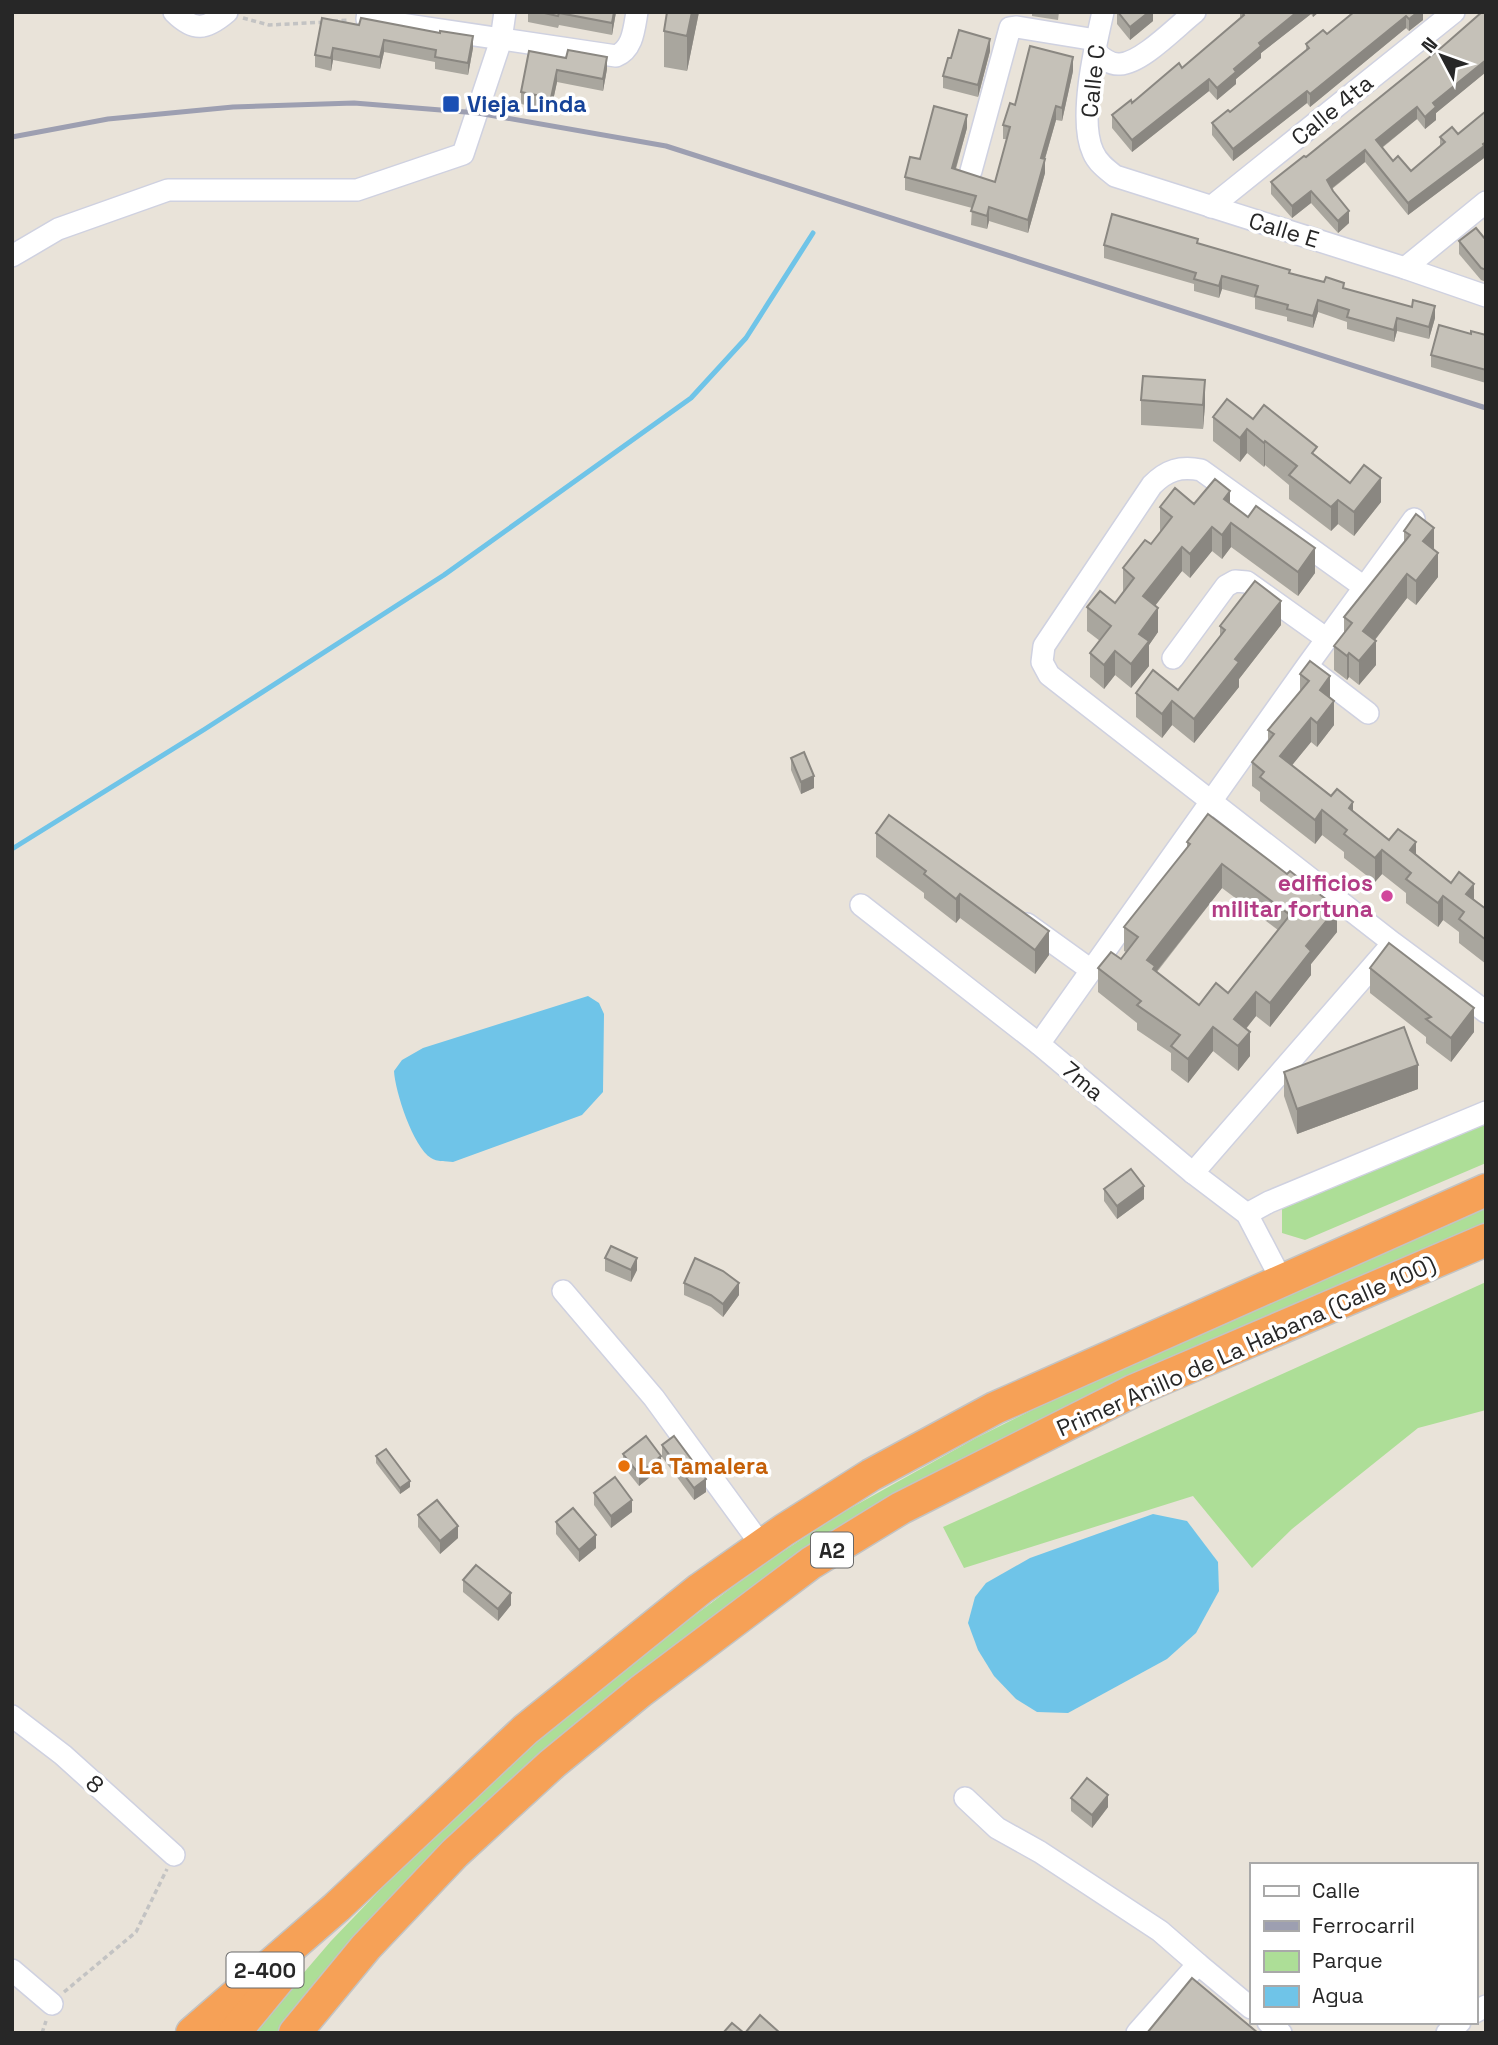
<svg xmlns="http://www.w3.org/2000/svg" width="1498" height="2045" font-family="'Space Grotesk',sans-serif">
<rect width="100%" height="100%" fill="#e9e3d9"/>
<g fill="#adde97">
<path d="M 1486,1124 L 1486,1163 L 1305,1240 L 1282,1233 L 1282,1209 Z"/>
<path d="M 1486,1203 L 1486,1222 L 1138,1377 L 849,1525 L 346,1952 L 278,2033 L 252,2033 L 331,1941 L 424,1844 L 537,1741 L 619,1672 L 758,1568 L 840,1514 L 976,1438 L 1188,1332 Z"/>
<path d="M 1486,1282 L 1486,1410 L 1418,1428 L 1292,1529 L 1252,1568 L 1193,1496 L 964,1568 L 943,1527 Z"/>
</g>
<g fill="#6fc4e8">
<path d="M 588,996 L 599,1003 L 604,1014 L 603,1092 L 582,1115 L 453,1162 C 446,1161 437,1162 431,1158 C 413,1147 395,1091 394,1071 L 402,1060 L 423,1048 Z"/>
<path d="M 1153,1514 L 1187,1521 L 1218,1562 L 1219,1591 L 1196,1633 L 1167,1659 L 1068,1713 L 1037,1712 L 1016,1699 L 994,1676 L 978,1650 L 968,1623 L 975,1597 L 986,1583 L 1030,1558 Z"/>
</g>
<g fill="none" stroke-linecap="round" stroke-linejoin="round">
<path stroke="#6fc4e8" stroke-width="5" d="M 12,849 L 205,729 L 444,575 L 691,398 L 746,338 L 813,233"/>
<g stroke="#cfd1e0" stroke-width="24">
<g id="minor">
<path d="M 174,12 C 194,32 206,30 227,12"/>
<path d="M 368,12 L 367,19 L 616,56 C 633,49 634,29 637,12"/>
<path d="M 1103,12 C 1095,47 1078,120 1093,152 C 1097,162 1106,169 1115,176 L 1405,268 L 1486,296"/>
<path d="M 1095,52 C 1102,58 1110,65 1120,64 C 1142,63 1177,26 1195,12"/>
<path d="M 971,171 L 1010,28 L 1017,27 L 1096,40"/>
<path d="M 1211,207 L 1454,12"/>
<path d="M 12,256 L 58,229 L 168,190 L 357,190 L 463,154 L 501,40 L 505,12"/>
<path d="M 1405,268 L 1486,202"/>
<path d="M 1364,587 L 1201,470 C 1180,466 1167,470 1152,485 L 1044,646 L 1042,662 L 1049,675 L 1393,943 L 1486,1012"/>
<path d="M 1173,658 L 1226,586 L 1235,581 L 1247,582 L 1327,639"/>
<path d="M 1308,667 L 1368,713"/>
<path d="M 861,905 L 1039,1044 L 1193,1173 L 1247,1214 L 1281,1279"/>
<path d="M 1027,924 L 1091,970"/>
<path d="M 1039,1044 L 1307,666 L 1414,519"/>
<path d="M 1193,1173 L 1387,950"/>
<path d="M 1247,1214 L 1269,1202 L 1486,1112"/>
<path d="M 563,1291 L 654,1398 L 762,1546"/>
<path d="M 12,1716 L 63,1755 L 174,1855"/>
<path d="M 965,1798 L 997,1828 L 1040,1852 L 1160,1931 L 1198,1964"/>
<path d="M 12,1970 L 52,2004"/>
<path d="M 1475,2012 L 1486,2006"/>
<path d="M 1268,2022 L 1281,2033"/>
<path d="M 1137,2033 L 1198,1964 L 1251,2008"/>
<path d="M 1447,2033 L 1460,2022"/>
</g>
</g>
<g stroke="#c3c3c3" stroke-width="35">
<g id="highway">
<path d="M 192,2033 L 337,1907 L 525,1730 L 700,1589 L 784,1530 L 871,1475 L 995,1408 L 1486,1190"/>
<path d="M 234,2033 L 281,1976"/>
<path d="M 295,2033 L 366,1947 L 455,1853 L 552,1764 L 641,1691 L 811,1563 L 901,1508 L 1133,1391 L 1486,1240"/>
</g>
</g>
<g stroke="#c3c3c3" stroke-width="3.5" stroke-dasharray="5 3.5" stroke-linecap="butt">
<path d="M 243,18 L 269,25 L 326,22"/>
<path d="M 333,21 L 350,20"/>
<path d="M 64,1992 L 136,1932 L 167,1869"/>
<path d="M 42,2033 L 46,2021"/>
</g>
<use href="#minor" stroke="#fff" stroke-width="21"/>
<use href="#highway" stroke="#f6a157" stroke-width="32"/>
<path stroke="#9d9fb1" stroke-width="5" d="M 12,137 L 108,119 L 233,107 L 354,103 L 478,113 L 666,146 L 1486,408"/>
</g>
<g fill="#a9a69e" fill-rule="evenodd">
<path d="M 528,12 L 616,12 L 612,35 L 559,25 L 558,28 L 528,22 Z"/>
<path d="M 699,12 L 687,71 L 664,67 L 664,31 Z"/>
<path d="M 1032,12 L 1059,12 L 1058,20 L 1032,16 Z"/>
<path d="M 1117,12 L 1153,12 L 1153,21 L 1130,40 L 1117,24 Z"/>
<path d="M 1240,12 L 1319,12 L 1313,17 L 1311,14 L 1261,53 L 1261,58 L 1236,79 L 1236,84 L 1217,100 L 1209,91 L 1132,152 L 1112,128 L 1112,115 L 1182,68 L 1240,18 Z"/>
<path d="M 1423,12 L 1423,20 L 1409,31 L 1406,28 L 1310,107 L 1307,103 L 1233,161 L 1212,135 L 1212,123 L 1230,112 L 1306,51 L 1306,44 L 1327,34 Z"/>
<path d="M 322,18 L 473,48 L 468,75 L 435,69 L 435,62 L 384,52 L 380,69 L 333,60 L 331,71 L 315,67 L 315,55 Z"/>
<path d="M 529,51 L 607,69 L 603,91 L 557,82 L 551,110 L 521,104 L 521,92 Z"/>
<path d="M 990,51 L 978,97 L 943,88 L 943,76 L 951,58 Z"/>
<path d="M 1073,71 L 1062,121 L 1056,120 L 1045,159 L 1045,173 L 1028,233 L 989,221 L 987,229 L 971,225 L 972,208 L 905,190 L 905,177 L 920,159 L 967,128 L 956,169 L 995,182 L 1007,139 L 1003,139 L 1003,125 L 1015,105 Z"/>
<path d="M 1486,72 L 1436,113 L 1436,120 L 1425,129 L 1417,119 L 1382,148 L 1393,161 L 1411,171 L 1440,146 L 1440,137 L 1458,134 L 1486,111 L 1486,154 L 1484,156 L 1484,158 L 1408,215 L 1365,162 L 1332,189 L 1349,223 L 1338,233 L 1311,203 L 1292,218 L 1271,194 L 1271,182 L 1306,157 Z"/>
<path d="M 1486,240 L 1486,282 L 1481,280 L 1459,254 L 1459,241 Z"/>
<path d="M 1198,244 L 1435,318 L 1429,339 L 1397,331 L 1394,342 L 1347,329 L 1347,322 L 1318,312 L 1313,328 L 1287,321 L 1287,317 L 1255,309 L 1255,298 L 1222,289 L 1219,298 L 1194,291 L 1194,284 L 1104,258 L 1104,245 Z"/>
<path d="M 1486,335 L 1486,383 L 1431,367 L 1431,355 Z"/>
<path d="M 1141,400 L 1205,405 L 1203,429 L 1141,425 Z"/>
<path d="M 1213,417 L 1253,419 L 1317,456 L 1350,483 L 1381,502 L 1354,536 L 1338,524 L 1331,531 L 1289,499 L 1289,485 L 1265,465 L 1264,467 L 1247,453 L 1240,462 L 1213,441 Z"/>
<path d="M 1230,503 L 1315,573 L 1298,596 L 1231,547 L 1222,559 L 1212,551 L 1190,578 L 1182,571 L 1155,606 L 1158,632 L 1149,645 L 1149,666 L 1131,688 L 1115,675 L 1104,689 L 1090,677 L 1090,653 L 1100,641 L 1087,631 L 1087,607 L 1115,603 L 1123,592 L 1123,568 L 1151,544 L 1160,532 L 1160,507 L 1194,504 Z"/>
<path d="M 1404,531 L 1434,550 L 1438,577 L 1416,605 L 1407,598 L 1375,640 L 1376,665 L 1359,685 L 1349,677 L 1347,680 L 1334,670 L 1334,646 L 1344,634 L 1344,617 L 1404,542 Z"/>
<path d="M 1281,625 L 1239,679 L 1239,687 L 1194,743 L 1172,725 L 1162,738 L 1136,717 L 1136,693 L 1178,690 L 1220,636 L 1220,626 Z"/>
<path d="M 1300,674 L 1330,698 L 1334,725 L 1317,747 L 1311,742 L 1292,765 L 1389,840 L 1416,855 L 1486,909 L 1486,964 L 1459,943 L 1459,932 L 1443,920 L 1438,927 L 1406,903 L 1406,893 L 1382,874 L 1375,882 L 1344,858 L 1344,852 L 1322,835 L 1315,844 L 1260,801 L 1260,792 L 1252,786 L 1252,762 L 1268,742 L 1268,730 L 1300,692 Z"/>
<path d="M 791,758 L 814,788 L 801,794 L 791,770 Z"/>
<path d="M 876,833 L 1049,955 L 1035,974 L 960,918 L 956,923 L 924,898 L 924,893 L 876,857 Z"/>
<path d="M 1187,842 L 1337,932 L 1311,964 L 1311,975 L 1270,1027 L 1256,1016 L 1246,1029 L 1250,1056 L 1238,1071 L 1213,1051 L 1188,1083 L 1171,1070 L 1171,1053 L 1137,1030 L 1137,1023 L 1098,992 L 1098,968 L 1121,959 L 1126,952 L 1124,951 L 1124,927 L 1187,848 ZM 1222,888 L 1278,930 L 1228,993 L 1199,1005 L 1157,972 Z"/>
<path d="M 1370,968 L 1474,1032 L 1451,1062 L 1426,1043 L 1426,1037 L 1370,993 Z"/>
<path d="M 1284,1072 L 1418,1089 L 1297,1134 L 1284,1096 Z"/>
<path d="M 1104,1189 L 1144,1199 L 1117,1219 L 1104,1201 Z"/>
<path d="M 605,1258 L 637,1270 L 631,1282 L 605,1271 Z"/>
<path d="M 684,1283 L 739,1295 L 723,1317 L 711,1307 L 684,1295 Z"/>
<path d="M 662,1445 L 706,1492 L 694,1500 L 662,1457 Z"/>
<path d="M 623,1454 L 661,1468 L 639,1486 L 623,1466 Z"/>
<path d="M 376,1456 L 410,1487 L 400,1494 L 376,1463 Z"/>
<path d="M 594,1493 L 632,1512 L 611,1528 L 594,1505 Z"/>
<path d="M 418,1515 L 458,1538 L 440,1554 L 418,1527 Z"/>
<path d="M 556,1522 L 596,1548 L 579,1562 L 556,1534 Z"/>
<path d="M 463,1580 L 511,1605 L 498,1621 L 463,1592 Z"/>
<path d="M 1071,1798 L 1108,1807 L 1092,1828 L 1071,1811 Z"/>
</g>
<g fill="#8a8781">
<path d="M 614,12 L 616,12 L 612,35 L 612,23 Z"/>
<path d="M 692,12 L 699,12 L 687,71 L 687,36 Z"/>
<path d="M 1149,12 L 1153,12 L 1153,21 L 1130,40 L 1130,27 Z"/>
<path d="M 1297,12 L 1311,12 L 1311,14 L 1261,53 L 1261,58 L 1236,79 L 1236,84 L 1217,100 L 1217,88 L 1234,69 L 1259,43 Z"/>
<path d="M 1313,12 L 1319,12 L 1313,17 Z"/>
<path d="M 1418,12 L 1423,12 L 1423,20 L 1409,31 L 1409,19 Z"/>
<path d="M 1406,16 L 1406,28 L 1310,107 L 1310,94 Z"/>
<path d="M 473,36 L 473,48 L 468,75 L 468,63 Z"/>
<path d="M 990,39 L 990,51 L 978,97 L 978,85 Z"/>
<path d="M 384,40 L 384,52 L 380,69 L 380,57 Z"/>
<path d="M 333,48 L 333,60 L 331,71 L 331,58 Z"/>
<path d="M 607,57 L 607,69 L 603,91 L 603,79 Z"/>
<path d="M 1073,57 L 1073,71 L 1062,121 L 1062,108 Z"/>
<path d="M 1486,60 L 1486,72 L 1436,113 L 1436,120 L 1425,129 L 1425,117 L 1433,103 Z"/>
<path d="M 557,70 L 557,82 L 551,110 L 551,98 Z"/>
<path d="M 1209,79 L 1209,91 L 1132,152 L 1132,140 Z"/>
<path d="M 1307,91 L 1307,103 L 1233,161 L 1233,149 Z"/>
<path d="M 1056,106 L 1056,120 L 1041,172 L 1041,158 Z"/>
<path d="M 1417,107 L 1417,119 L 1376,152 L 1376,140 Z"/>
<path d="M 967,115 L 967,128 L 952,181 L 952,168 Z"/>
<path d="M 1486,142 L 1486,154 L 1484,156 L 1484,158 L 1408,215 L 1408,203 Z"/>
<path d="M 1365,150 L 1365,162 L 1327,192 L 1327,180 Z"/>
<path d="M 1045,159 L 1045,173 L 1028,233 L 1028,220 Z"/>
<path d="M 1311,191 L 1311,203 L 1292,218 L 1292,206 Z"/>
<path d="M 989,207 L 989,221 L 987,229 L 987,216 Z"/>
<path d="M 1349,211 L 1349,223 L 1338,233 L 1338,221 Z"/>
<path d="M 1222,276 L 1222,289 L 1219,298 L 1219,286 Z"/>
<path d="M 1318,300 L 1318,312 L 1313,328 L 1313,316 Z"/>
<path d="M 1435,306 L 1435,318 L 1429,339 L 1429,327 Z"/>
<path d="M 1397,318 L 1397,331 L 1394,342 L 1394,330 Z"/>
<path d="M 1205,380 L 1205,405 L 1203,429 L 1203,405 Z"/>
<path d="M 1247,429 L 1247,453 L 1240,462 L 1240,438 Z"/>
<path d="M 1265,441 L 1265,465 L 1264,467 L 1264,443 Z"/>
<path d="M 1381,478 L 1381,502 L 1354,536 L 1354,512 Z"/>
<path d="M 1230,491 L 1230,515 L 1224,499 Z"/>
<path d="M 1338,500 L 1338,524 L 1331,531 L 1331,507 Z"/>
<path d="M 1231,523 L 1231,547 L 1222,559 L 1222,535 Z"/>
<path d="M 1212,527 L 1212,551 L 1190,578 L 1190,554 Z"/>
<path d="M 1434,528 L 1434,552 L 1423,541 Z"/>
<path d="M 1182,547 L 1182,571 L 1143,621 L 1143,596 Z"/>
<path d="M 1315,548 L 1315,573 L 1298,596 L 1298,572 Z"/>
<path d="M 1438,553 L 1438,577 L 1416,605 L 1416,581 Z"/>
<path d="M 1407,574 L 1407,598 L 1363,655 L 1363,631 Z"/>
<path d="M 1281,601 L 1281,625 L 1239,679 L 1239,687 L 1194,743 L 1194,719 L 1235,659 Z"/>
<path d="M 1158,608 L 1158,632 L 1149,645 L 1149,666 L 1131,688 L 1131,664 L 1139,634 Z"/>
<path d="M 1376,641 L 1376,665 L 1359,685 L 1359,661 Z"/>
<path d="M 1115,651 L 1115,675 L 1104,689 L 1104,665 Z"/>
<path d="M 1349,653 L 1349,677 L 1347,680 L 1347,656 Z"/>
<path d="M 1330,676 L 1330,701 L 1320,690 Z"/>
<path d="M 1172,701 L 1172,725 L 1162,738 L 1162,714 Z"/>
<path d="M 1334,701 L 1334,725 L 1317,747 L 1317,723 Z"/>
<path d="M 1311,718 L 1311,742 L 1280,780 L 1280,756 Z"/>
<path d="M 814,776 L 814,788 L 801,794 L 801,782 Z"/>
<path d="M 1353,802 L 1353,826 L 1349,808 Z"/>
<path d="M 1322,810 L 1322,835 L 1315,844 L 1315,820 Z"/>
<path d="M 1416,842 L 1416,867 L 1410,850 Z"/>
<path d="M 1382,850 L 1382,874 L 1375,882 L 1375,858 Z"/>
<path d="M 1222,864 L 1222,888 L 1155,973 L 1147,960 Z"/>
<path d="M 1474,884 L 1474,908 L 1466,894 Z"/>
<path d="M 960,894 L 960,918 L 956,923 L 956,899 Z"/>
<path d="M 1443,896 L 1443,920 L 1438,927 L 1438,903 Z"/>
<path d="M 1337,908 L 1337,932 L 1311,964 L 1311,975 L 1270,1027 L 1270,1003 L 1306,946 Z"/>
<path d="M 1049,931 L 1049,955 L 1035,974 L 1035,950 Z"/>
<path d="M 1256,992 L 1256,1016 L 1234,1043 L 1234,1019 Z"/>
<path d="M 1474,1008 L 1474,1032 L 1451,1062 L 1451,1038 Z"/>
<path d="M 1213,1027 L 1213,1051 L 1188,1083 L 1188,1059 Z"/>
<path d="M 1250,1032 L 1250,1056 L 1238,1071 L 1238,1046 Z"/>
<path d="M 1418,1065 L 1418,1089 L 1297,1134 L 1297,1109 Z"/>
<path d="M 1144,1186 L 1144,1199 L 1117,1219 L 1117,1206 Z"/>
<path d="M 637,1258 L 637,1270 L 631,1282 L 631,1270 Z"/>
<path d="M 739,1283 L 739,1295 L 723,1317 L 723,1304 Z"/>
<path d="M 661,1456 L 661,1468 L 639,1486 L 639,1474 Z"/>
<path d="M 706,1479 L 706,1492 L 694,1500 L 694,1488 Z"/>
<path d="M 410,1481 L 410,1487 L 400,1494 L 400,1488 Z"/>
<path d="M 632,1500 L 632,1512 L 611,1528 L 611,1516 Z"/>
<path d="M 458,1526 L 458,1538 L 440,1554 L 440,1541 Z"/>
<path d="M 596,1535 L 596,1548 L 579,1562 L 579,1550 Z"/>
<path d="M 511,1593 L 511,1605 L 498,1621 L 498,1609 Z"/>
<path d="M 1108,1795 L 1108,1807 L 1092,1828 L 1092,1815 Z"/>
</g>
<g fill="#c5c1b8" stroke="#8a8781" stroke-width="2" fill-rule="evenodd">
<path d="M 540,12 L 614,12 L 612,23 L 559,13 L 558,16 Z"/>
<path d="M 667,12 L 692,12 L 687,36 L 664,31 Z"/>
<path d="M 1118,12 L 1149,12 L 1130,27 Z"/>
<path d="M 1242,12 L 1297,12 L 1259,43 L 1261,46 L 1234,69 L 1236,72 L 1217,88 L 1209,79 L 1132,140 L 1112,115 L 1131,100 L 1132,103 L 1179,63 L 1182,68 L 1244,15 Z"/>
<path d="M 1354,12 L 1418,12 L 1409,19 L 1406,16 L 1310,94 L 1307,91 L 1233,149 L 1212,123 L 1228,110 L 1230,112 L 1309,48 L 1306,44 L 1323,30 L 1327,34 Z"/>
<path d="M 1482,12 L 1486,12 L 1486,60 L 1433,103 L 1436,107 L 1425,117 L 1417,107 L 1376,140 L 1393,161 L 1398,156 L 1411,171 L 1445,142 L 1440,137 L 1452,127 L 1458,134 L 1486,111 L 1486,142 L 1483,144 L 1484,146 L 1408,203 L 1365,150 L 1327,180 L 1333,191 L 1349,211 L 1338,221 L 1311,191 L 1292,206 L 1271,182 L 1304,156 L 1306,157 L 1442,47 Z"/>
<path d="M 322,18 L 359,25 L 361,18 L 440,33 L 440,31 L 473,36 L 468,63 L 435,57 L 436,50 L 384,40 L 380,57 L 333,48 L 331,58 L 315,55 Z"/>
<path d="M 959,30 L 990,39 L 978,85 L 943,76 L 948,58 L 951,58 Z"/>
<path d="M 1030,46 L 1073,57 L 1062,108 L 1056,106 L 1041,158 L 1045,159 L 1028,220 L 989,207 L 987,216 L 971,211 L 976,196 L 905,177 L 910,157 L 920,159 L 934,106 L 967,115 L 952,168 L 995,182 L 1010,127 L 1003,125 L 1010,103 L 1015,105 Z"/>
<path d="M 568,50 L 607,57 L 603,79 L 557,70 L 551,98 L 521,92 L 529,51 L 566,58 Z"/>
<path d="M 1112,214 L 1198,239 L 1197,243 L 1290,270 L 1289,273 L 1324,282 L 1326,277 L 1344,283 L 1343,288 L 1412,307 L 1413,300 L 1435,306 L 1429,327 L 1397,318 L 1394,330 L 1347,317 L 1349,310 L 1318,300 L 1313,316 L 1287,309 L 1288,305 L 1255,296 L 1258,286 L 1222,276 L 1219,286 L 1194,279 L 1196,273 L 1104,245 Z"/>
<path d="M 1476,228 L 1486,240 L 1486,270 L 1481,268 L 1459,241 Z"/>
<path d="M 1439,325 L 1471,334 L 1471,331 L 1486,335 L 1486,370 L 1431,355 Z"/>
<path d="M 1143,376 L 1205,380 L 1203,405 L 1141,400 Z"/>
<path d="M 1227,399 L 1253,419 L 1264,405 L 1317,447 L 1312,453 L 1350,483 L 1364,465 L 1381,478 L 1354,512 L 1338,500 L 1331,507 L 1289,475 L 1297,466 L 1265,441 L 1264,443 L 1247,429 L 1240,438 L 1213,417 Z"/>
<path d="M 1215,479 L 1230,491 L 1224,499 L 1248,517 L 1256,506 L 1315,548 L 1298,572 L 1231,523 L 1222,535 L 1212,527 L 1190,554 L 1182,547 L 1143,596 L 1158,608 L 1139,634 L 1149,641 L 1131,664 L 1115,651 L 1104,665 L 1090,653 L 1111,626 L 1087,607 L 1100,591 L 1115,603 L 1134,578 L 1123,568 L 1145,540 L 1151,544 L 1172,517 L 1160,507 L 1175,488 L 1194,504 Z"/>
<path d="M 1416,514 L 1434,528 L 1423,541 L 1438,553 L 1416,581 L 1407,574 L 1363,631 L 1376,641 L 1359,661 L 1349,653 L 1347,656 L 1334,646 L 1352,623 L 1344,617 L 1410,535 L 1404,531 Z"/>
<path d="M 1255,581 L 1281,601 L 1235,659 L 1239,662 L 1194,719 L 1172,701 L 1162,714 L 1136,693 L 1153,670 L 1178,690 L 1225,630 L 1220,626 Z"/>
<path d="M 1310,661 L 1330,676 L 1320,690 L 1334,701 L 1317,723 L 1311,718 L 1280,756 L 1331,796 L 1337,789 L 1353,802 L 1349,808 L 1389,840 L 1398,829 L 1416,842 L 1410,850 L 1451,883 L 1459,872 L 1474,884 L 1466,894 L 1486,909 L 1486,940 L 1459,919 L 1464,912 L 1443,896 L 1438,903 L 1406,879 L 1411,873 L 1382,850 L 1375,858 L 1344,834 L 1347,830 L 1322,810 L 1315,820 L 1260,777 L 1264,772 L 1252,762 L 1274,734 L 1268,730 L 1309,681 L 1300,674 Z"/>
<path d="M 804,752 L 814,776 L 801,782 L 791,758 Z"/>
<path d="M 1208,814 L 1287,874 L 1290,871 L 1337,908 L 1306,946 L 1311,951 L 1270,1003 L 1256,992 L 1234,1019 L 1250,1032 L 1238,1046 L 1213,1027 L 1188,1059 L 1171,1046 L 1180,1035 L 1137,1005 L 1141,1001 L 1098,968 L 1111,952 L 1121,959 L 1138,937 L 1124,927 L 1190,844 L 1187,842 ZM 1222,864 L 1290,915 L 1228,993 L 1216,983 L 1199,1005 L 1153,969 L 1155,966 L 1147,960 Z"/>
<path d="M 889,815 L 1049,931 L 1035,950 L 960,894 L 956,899 L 924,874 L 926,871 L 876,833 Z"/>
<path d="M 1389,943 L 1474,1008 L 1451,1038 L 1426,1019 L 1431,1017 L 1370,968 Z"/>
<path d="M 1404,1027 L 1418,1065 L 1297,1109 L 1284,1072 Z"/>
<path d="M 1131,1169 L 1144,1186 L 1117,1206 L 1104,1189 Z"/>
<path d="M 611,1246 L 637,1258 L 631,1270 L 605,1258 Z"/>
<path d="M 695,1258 L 723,1271 L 739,1283 L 723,1304 L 711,1295 L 684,1283 Z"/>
<path d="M 646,1436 L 661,1456 L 639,1474 L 623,1454 Z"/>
<path d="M 674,1436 L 706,1479 L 694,1488 L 662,1445 Z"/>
<path d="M 386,1449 L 410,1481 L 400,1488 L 376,1456 Z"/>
<path d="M 615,1477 L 632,1500 L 611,1516 L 594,1493 Z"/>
<path d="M 437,1500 L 458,1526 L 440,1541 L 418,1515 Z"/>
<path d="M 573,1508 L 596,1535 L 579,1550 L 556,1522 Z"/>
<path d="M 476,1565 L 511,1593 L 498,1609 L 463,1580 Z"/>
<path d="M 1087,1778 L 1108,1795 L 1092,1815 L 1071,1798 Z"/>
<path d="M 1192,1978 L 1258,2033 L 1147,2033 Z"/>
<path d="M 760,2015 L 780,2033 L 745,2033 Z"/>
<path d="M 732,2023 L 744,2033 L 723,2033 Z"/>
</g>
<rect fill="#1a4fb4" stroke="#fff" stroke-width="2.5" x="442" y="95" width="18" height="18" rx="3.5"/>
<circle fill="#d1479c" stroke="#fff" stroke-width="2.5" cx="1387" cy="896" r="7"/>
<circle fill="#e8710a" stroke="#fff" stroke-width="2.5" cx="624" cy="1466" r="7"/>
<g text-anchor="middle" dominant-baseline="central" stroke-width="7" stroke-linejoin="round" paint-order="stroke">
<g fill="#fff" stroke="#686868" stroke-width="2">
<rect x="811" y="1532.5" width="42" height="35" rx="5"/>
<rect x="226.5" y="1952.5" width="77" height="35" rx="5"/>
</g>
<g font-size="21" font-weight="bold" fill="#272727">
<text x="832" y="1550">A2</text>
<text x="265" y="1970">2-400</text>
</g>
<g font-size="23" fill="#272727" stroke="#fff">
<text transform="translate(1093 81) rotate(-84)">Calle C</text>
<text transform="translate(1332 110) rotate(-39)">Calle 4ta</text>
<text transform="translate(1284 230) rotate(17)">Calle E</text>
<text transform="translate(1083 1081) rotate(40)">7ma</text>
<text transform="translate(1246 1346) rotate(-24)">Primer Anillo de La Habana (Calle 100)</text>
<text transform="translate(95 1784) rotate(42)">8</text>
</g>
<g font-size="23" font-weight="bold" fill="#164399" stroke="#fff" text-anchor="start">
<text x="467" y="104">Vieja Linda</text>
</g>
<g font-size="23" font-weight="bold" fill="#b23c85" stroke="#fff" text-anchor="end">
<text x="1373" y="883">edificios<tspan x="1373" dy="26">militar fortuna</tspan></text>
</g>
<g font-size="23" font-weight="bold" fill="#c56008" stroke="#fff" text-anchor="start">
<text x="638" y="1466">La Tamalera</text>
</g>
</g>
<rect width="1498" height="2045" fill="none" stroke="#272727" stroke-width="28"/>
<rect x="1250" y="1863" width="228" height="161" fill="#ffffff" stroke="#a9a9a9" stroke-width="2"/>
<rect x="1264" y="1886" width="35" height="10" fill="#ffffff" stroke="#a9a9a9" stroke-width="2"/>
<text x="1312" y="1898" font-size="21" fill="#272727">Calle</text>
<rect x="1264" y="1921" width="35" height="10" fill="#9d9fb1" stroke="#a9a9a9" stroke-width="2"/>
<text x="1312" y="1933" font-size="21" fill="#272727">Ferrocarril</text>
<rect x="1264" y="1951" width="35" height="21" fill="#adde97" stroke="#a9a9a9" stroke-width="2"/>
<text x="1312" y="1968" font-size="21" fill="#272727">Parque</text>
<rect x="1264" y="1986" width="35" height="21" fill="#6fc4e8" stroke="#a9a9a9" stroke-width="2"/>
<text x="1312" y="2003" font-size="21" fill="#272727">Agua</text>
<g transform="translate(1442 56) rotate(311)" stroke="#ffffff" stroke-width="5" paint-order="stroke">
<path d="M0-5L12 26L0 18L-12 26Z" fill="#272727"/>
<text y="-10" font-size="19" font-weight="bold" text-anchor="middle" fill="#272727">N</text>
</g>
</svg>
